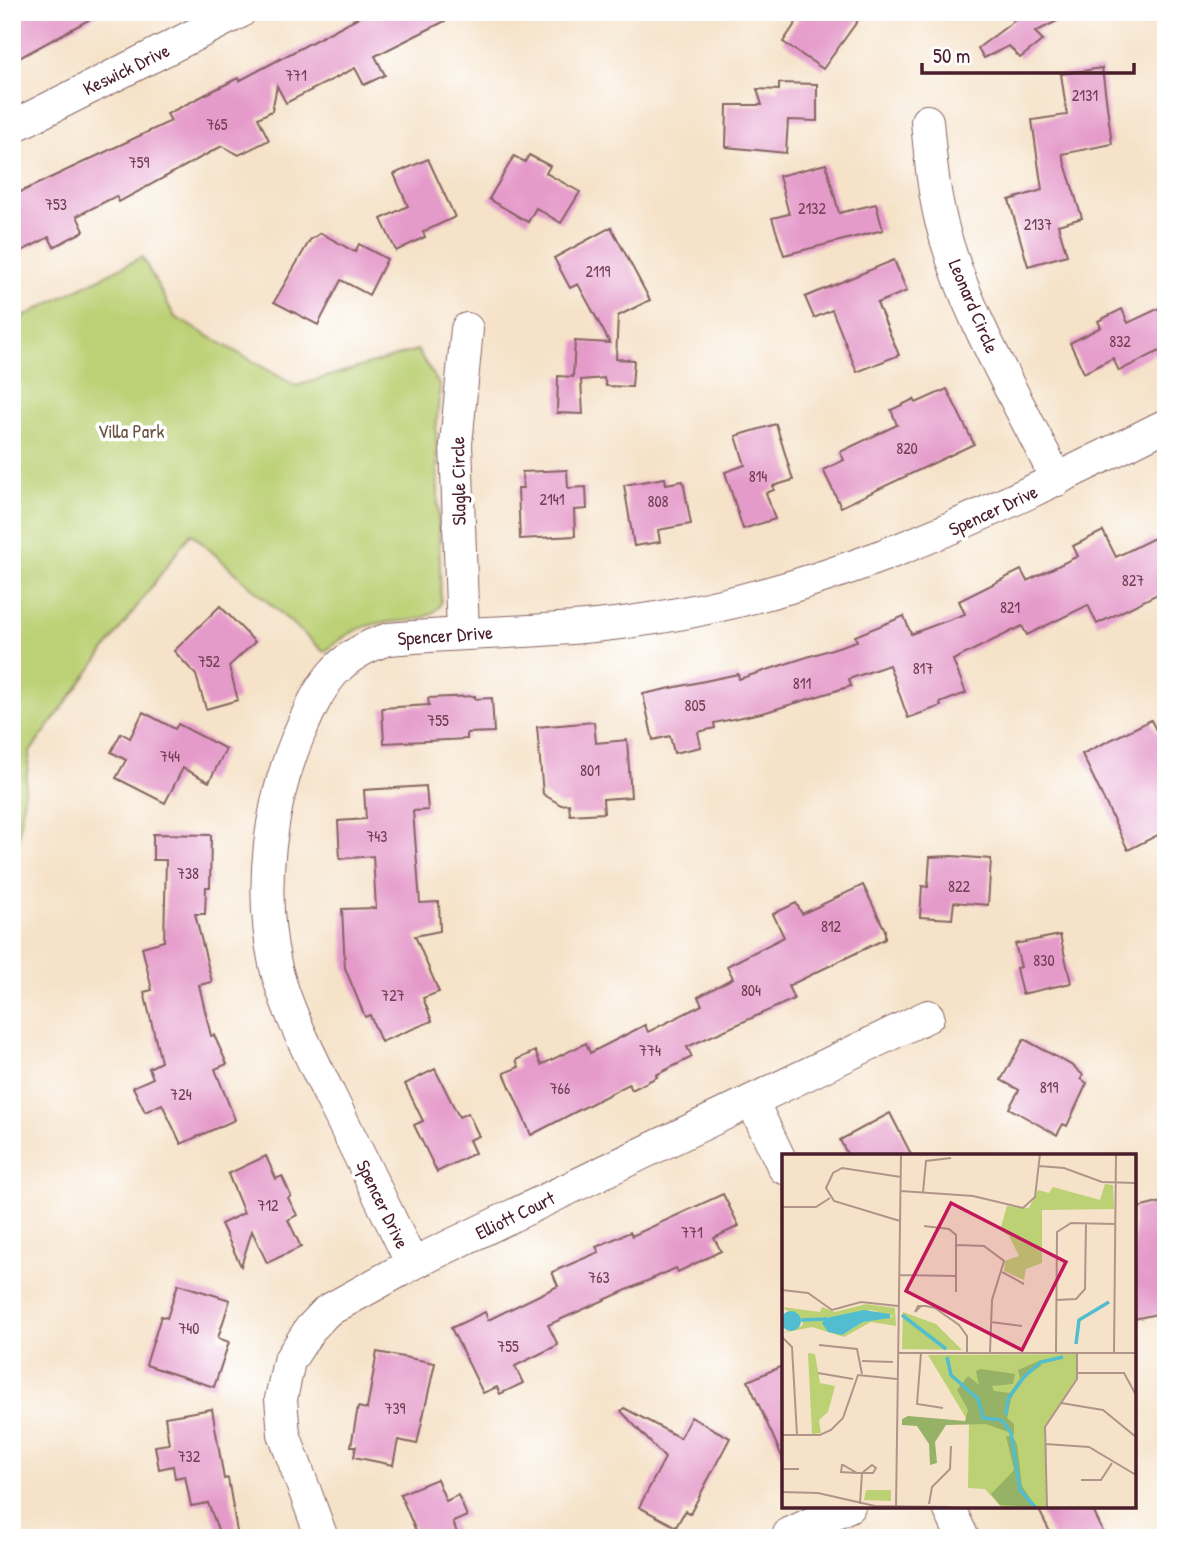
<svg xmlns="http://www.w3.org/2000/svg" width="1178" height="1550" font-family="'Patrick Hand',sans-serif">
<rect width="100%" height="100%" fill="#fff"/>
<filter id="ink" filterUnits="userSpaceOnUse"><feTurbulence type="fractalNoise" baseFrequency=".0143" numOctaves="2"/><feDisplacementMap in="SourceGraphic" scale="14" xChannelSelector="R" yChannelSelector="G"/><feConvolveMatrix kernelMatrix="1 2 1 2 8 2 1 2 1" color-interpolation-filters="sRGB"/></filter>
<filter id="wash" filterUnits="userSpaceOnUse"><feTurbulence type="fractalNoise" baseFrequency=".00686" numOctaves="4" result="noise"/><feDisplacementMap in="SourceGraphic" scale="28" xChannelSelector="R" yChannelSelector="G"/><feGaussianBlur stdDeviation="1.57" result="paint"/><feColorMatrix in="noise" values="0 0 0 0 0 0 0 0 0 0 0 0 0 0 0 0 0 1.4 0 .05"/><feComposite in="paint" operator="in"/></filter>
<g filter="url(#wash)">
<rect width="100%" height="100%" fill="#f5e2c8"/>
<path fill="#bcd074" stroke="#837850" stroke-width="2" d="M 142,257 L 175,317 L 296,386 L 417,350 L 440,386 L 436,429 L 441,604 C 426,627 395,618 371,625 C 353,629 338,641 324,652 L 191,533 L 30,752 L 12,884 L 12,322 Z"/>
<g id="blocks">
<g fill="#e59bca">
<path d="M 12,12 L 103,12 L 12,62 Z"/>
<path d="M 368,12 L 463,12 L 375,56 L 385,75 L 364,85 L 355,68 L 286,103 L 277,86 L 272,111 L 258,118 L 269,140 L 239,155 L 222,146 L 119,202 L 116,196 L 77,216 L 84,231 L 54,247 L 49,237 L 12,256 L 12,196 L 171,121 L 167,114 L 238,78 L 239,81 Z"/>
<path d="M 803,12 L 864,12 L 823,69 L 783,42 Z"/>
<path d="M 1010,12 L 1075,12 L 1035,32 L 1043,40 L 1020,58 L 1009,46 L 984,58 L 978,48 L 1014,21 Z"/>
<path d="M 1102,68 L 1112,144 L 1062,154 L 1082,218 L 1058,225 L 1067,255 L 1028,266 L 1009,200 L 1042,190 L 1032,120 L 1067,115 L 1061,74 Z"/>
<path d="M 779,83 L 817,84 L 817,121 L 788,120 L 786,153 L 726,147 L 727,105 L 762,105 L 757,89 L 779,90 Z"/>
<path d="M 529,155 L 550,166 L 546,173 L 580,192 L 561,223 L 536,208 L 528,222 L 489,199 L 514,156 L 525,162 Z"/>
<path d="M 428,159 L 455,217 L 423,232 L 425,237 L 396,251 L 381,219 L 408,206 L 394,174 Z"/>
<path d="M 826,164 L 839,213 L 876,204 L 883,230 L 784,255 L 772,218 L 789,214 L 779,176 Z"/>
<path d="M 611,227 L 650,300 L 618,316 L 616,359 L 634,360 L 632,387 L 606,386 L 604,378 L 581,380 L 583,414 L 557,413 L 558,376 L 573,377 L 575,341 L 610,343 L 578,284 L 570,288 L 554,258 Z"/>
<path d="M 321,233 L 355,252 L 359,244 L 387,259 L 369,295 L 341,280 L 318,325 L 274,302 L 310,240 Z"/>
<path d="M 894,260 L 907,291 L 877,303 L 899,355 L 857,372 L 832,310 L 814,318 L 805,297 Z"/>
<path d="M 1166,305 L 1166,348 L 1119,371 L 1113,358 L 1084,373 L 1070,343 L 1101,327 L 1098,321 L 1122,309 L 1128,323 Z"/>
<path d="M 947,389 L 974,444 L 841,507 L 823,470 L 844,460 L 840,452 L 897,425 L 891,410 L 914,399 L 916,403 Z"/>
<path d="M 776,424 L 793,480 L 773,486 L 774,490 L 766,493 L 775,519 L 743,529 L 725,472 L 745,465 L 736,436 Z"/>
<path d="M 567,470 L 568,488 L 586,487 L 587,509 L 574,510 L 575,536 L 520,539 L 518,488 L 523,488 L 522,472 Z"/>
<path d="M 665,478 L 666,484 L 683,481 L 691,524 L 658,530 L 660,542 L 634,546 L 624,485 Z"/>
<path d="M 1103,531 L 1116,557 L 1154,538 L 1166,561 L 1166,590 L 1097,624 L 1088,605 L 1027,635 L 1022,626 L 953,660 L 966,693 L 940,703 L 941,706 L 908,718 L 889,665 L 849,679 L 851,686 L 766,712 L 714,723 L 715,728 L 698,732 L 701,747 L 674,753 L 670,736 L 653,740 L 643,694 L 738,674 L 739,679 L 857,641 L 855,636 L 904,616 L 911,634 L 965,614 L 959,601 L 1021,570 L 1027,581 L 1078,556 L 1073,546 Z"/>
<path d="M 220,606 L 255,642 L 229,666 L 238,700 L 206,709 L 196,675 L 174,651 Z"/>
<path d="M 475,696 L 475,699 L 492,698 L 494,732 L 467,733 L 467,739 L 384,743 L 382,708 L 429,705 L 428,698 Z"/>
<path d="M 143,712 L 175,729 L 178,724 L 226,749 L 209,782 L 183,768 L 165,803 L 116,778 L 126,760 L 111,752 L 121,733 L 130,738 Z"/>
<path d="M 1151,720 L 1166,750 L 1166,831 L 1128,850 L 1082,754 Z"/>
<path d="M 594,722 L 596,743 L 627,740 L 631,797 L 603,799 L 604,813 L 570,815 L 569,804 L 561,805 L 543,794 L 537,727 Z"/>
<path d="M 426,786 L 428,810 L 413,811 L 420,903 L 439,902 L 440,931 L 415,936 L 439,992 L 423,998 L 432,1021 L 381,1042 L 370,1015 L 365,1017 L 345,968 L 342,909 L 376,908 L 373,856 L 340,859 L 338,821 L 366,819 L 364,790 Z"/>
<path d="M 153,834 L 211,835 L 210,887 L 206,887 L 205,914 L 195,914 L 212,982 L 199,985 L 211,1036 L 214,1035 L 227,1064 L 215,1069 L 235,1120 L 181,1144 L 162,1104 L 145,1112 L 133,1087 L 153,1078 L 149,1068 L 161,1062 L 144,992 L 152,990 L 142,947 L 164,941 L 166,860 L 153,860 Z"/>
<path d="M 952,856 L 991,859 L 988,905 L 954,902 L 952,919 L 920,917 L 922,886 L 928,887 L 930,857 Z"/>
<path d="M 863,885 L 885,930 L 885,939 L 788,986 L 794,999 L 687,1047 L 692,1057 L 656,1075 L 657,1077 L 632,1090 L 629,1084 L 531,1135 L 504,1073 L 519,1067 L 516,1060 L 535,1051 L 541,1065 L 586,1043 L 590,1053 L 645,1025 L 648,1032 L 702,1005 L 698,997 L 733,978 L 727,966 L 784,937 L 773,914 L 796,903 L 802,914 Z"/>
<path d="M 1060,935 L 1071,983 L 1022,994 L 1016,968 L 1021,967 L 1015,944 Z"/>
<path d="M 1024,1039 L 1073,1066 L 1083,1075 L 1081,1079 L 1087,1083 L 1067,1126 L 1063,1124 L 1057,1135 L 1009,1108 L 1019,1090 L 1001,1080 Z"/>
<path d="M 435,1069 L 459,1117 L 468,1113 L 479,1136 L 469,1140 L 475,1153 L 437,1172 L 414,1125 L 423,1121 L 405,1084 Z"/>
<path d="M 890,1113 L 912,1156 L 848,1156 L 840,1140 Z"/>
<path d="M 266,1156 L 276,1179 L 282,1176 L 291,1196 L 288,1198 L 297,1215 L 288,1220 L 301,1247 L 267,1263 L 252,1231 L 241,1266 L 221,1224 L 244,1213 L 228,1174 Z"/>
<path d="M 723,1194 L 739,1226 L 714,1238 L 721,1251 L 678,1272 L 676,1268 L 548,1325 L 558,1345 L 515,1366 L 523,1383 L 500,1394 L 497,1387 L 483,1393 L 451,1328 L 485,1312 L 488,1320 L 558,1286 L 552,1272 L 599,1252 L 596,1247 L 630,1232 L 632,1236 Z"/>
<path d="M 1166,1201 L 1166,1312 L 1134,1319 L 1134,1209 Z"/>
<path d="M 178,1284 L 230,1300 L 218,1338 L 229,1342 L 214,1387 L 146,1365 L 161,1316 L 167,1318 Z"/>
<path d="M 377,1352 L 435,1363 L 417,1444 L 398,1440 L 393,1465 L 354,1457 L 356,1446 L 351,1446 L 358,1407 L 367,1409 Z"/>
<path d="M 784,1365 L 784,1461 L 748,1381 Z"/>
<path d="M 624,1408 L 680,1438 L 691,1417 L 730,1438 L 690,1514 L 685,1511 L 676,1527 L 639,1507 L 665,1458 L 621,1411 Z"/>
<path d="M 212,1409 L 224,1479 L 228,1478 L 238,1538 L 221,1538 L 208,1503 L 191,1506 L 185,1476 L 175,1478 L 173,1466 L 159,1469 L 155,1446 L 169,1444 L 165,1417 Z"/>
<path d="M 437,1479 L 446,1501 L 458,1495 L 467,1516 L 453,1522 L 459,1538 L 419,1538 L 400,1494 Z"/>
<path d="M 1037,1506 L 1091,1506 L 1106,1538 L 1053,1538 Z"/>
</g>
</g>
</g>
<g filter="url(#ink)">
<use href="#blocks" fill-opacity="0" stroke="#866362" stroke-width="2"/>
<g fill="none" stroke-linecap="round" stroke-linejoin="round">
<g stroke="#866362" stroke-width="34">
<g id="minor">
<path d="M 927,121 C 930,154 933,188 941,221 C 964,312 1016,396 1057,480"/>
<path d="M 12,127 L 240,12"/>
<path d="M 463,633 L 456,444 L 467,329"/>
<path d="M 752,1101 L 784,1168"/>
<path d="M 412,1264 C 385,1208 358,1152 330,1096 C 310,1054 286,1010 275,964 C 259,888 269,805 299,734 C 320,685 336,655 389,639 C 467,632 545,633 622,623 C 824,597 986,515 1166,425"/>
<path d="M 948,1506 L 963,1538"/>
<path d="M 789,1534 L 849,1506"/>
<path d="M 322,1538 L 284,1434 L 281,1399 L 289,1361 L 310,1329 L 327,1311 L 412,1264 L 928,1016"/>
</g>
</g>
<use href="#minor" stroke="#fff" stroke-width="32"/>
</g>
</g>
<g text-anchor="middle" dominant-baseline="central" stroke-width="7" stroke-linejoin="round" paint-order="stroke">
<g font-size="16" fill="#713e53">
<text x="296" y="75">771</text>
<text x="1085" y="95">2131</text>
<text x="217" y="124">765</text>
<text x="139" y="162">759</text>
<text x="56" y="204">753</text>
<text x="812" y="208">2132</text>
<text x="1038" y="224">2137</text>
<text x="598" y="271">2119</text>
<text x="1120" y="341">832</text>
<text x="907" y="448">820</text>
<text x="758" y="476">814</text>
<text x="552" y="499">2141</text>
<text x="658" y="501">808</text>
<text x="1133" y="580">827</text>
<text x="1010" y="607">821</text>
<text x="209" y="661">752</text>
<text x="923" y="668">817</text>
<text x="802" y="683">811</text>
<text x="695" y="705">805</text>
<text x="438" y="720">755</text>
<text x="170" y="756">744</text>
<text x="590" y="770">801</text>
<text x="377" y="836">743</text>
<text x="188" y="873">738</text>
<text x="959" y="886">822</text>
<text x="831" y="926">812</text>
<text x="1044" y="960">830</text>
<text x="751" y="990">804</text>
<text x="393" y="995">727</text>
<text x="650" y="1050">774</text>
<text x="1049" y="1087">819</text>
<text x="560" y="1088">766</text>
<text x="181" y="1094">724</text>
<text x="268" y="1205">712</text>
<text x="692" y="1232">771</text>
<text x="599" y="1277">763</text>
<text x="189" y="1328">740</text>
<text x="508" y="1346">755</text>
<text x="395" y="1408">739</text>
<text x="189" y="1456">732</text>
</g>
<g font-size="19" fill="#4a1f2b" stroke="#fff">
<text transform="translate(126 69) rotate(-26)">Keswick Drive</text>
<text transform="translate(974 306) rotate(67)">Leonard Circle</text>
<text transform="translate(458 481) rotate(-91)">Slagle Circle</text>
<text transform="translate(993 510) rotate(-25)">Spencer Drive</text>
<text transform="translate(445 635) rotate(-4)">Spencer Drive</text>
<text transform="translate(383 1204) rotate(64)">Spencer Drive</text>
<text transform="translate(515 1215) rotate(-26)">Elliott Court</text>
</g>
<g font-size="19" fill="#6c5441" stroke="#fff">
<text x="131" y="431">Villa Park</text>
</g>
</g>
<g transform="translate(782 1154)">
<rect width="354" height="354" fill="#f5e2c8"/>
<path d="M 323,30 L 331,31 L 332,55 L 260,56 L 260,109 L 244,115 L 242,126 L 222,117 L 223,107 L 237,102 L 227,82 L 218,76 L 225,52 L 247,54 L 256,36 L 267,39 L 271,33 L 318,46 ZM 84,150 L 113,154 L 114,172 L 89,168 L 62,183 L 30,173 L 0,179 L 20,172 L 21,167 L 0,153 L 38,158 L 40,153 L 53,158 ZM 89,156 L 112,162 L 81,168 L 60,181 L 43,173 L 44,164 ZM 121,158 L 154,170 L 180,196 L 120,195 ZM 26,199 L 33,200 L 38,229 L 53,232 L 46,258 L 37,266 L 39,279 L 30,280 ZM 295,200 L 295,223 L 264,271 L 265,353 L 219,353 L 203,335 L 186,334 L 187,269 L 146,201 ZM 84,336 L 109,336 L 109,347 L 82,346 Z" fill="#bcd074" fill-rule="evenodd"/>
<path d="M 259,206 L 259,212 L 238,225 L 229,245 L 225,264 L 232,270 L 232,280 L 204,270 L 164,271 L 153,288 L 155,309 L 148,311 L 147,290 L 135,272 L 120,271 L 120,265 L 126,262 L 183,267 L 186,256 L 175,236 L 186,222 L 197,231 L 194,217 L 198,215 L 233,220 L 231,230 L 210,232 L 212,237 L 228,239 L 238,224 L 236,216 ZM 224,282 L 230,282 L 235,290 L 240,332 L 254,353 L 218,351 L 209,340 L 232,316 Z" fill="#95b266"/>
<path d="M 82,156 L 108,160 L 108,164 L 81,168 L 60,181 L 46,178 L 40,169 L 44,164 ZM-1 167a10 10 0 1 1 20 0a10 10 0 1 1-20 0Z" fill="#52bdce"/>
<path fill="none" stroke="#52bdce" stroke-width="3.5" d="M 120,161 L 164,195M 19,166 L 45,165M 294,190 L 297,166 L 327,148M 165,203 L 169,221 L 196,245 L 201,264 L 219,266M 224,261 L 226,245 L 242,223 L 259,208 L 281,203M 220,266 L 229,279 L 238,336 L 253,353"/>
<path fill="none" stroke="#b19489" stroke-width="2" d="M 257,12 L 282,14 L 320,28 L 353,29M 119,37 L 191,42 L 241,54 L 253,43 L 258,0M 141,38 L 144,7 L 169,4M 0,53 L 34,53 L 48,44M 118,67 L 52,47 L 44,34 L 51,19 L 60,14 L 119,23M 142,72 L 167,75 L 174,81 L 174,138M 175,91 L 202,92 L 222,107 L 210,146 L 208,198M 220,118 L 242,130M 118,121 L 174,122M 0,136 L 26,139 L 50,156 L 79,148 L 116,152M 274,146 L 294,145 L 303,135 L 304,69M 139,152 L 133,158 L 136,152 L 144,152 L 153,154 L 177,171 L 185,182 L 185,199M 209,168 L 240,172M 0,183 L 10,193 L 15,281M 37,191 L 75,195 L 80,220M 274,198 L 275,78 L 289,69 L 333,70M 332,198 L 334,0M 117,199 L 354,199M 139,199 L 135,250 L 161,254M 80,207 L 111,208M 36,219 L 71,225M 295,219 L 342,219 L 354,241M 279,249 L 321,256 L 354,283M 0,281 L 38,281 L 49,276 L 61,264 L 76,221 L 115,225M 263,290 L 307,293 L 354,321M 60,311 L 61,311 L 75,319 L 59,318 ZM 0,315 L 17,315 L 12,315M 75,319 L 91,319 L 94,314 L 90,311 L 80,319 L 78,350M 299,326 L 319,326 L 330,309M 0,338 L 36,339 L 93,352 L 169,353M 147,350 L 150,333 L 168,315 L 169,292M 114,353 L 119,0M 265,353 L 263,273 L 295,225 L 295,198"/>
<path fill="#c2185b" fill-opacity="0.15" stroke="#c2185b" stroke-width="3.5" d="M 169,49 L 284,108 L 240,196 L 124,137 Z"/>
<rect width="354" height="354" fill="none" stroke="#4a1f2b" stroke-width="3.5"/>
</g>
<rect width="1178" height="1550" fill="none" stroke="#fff" stroke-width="42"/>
<path d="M922 63v10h212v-10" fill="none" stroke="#4a1f2b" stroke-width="3.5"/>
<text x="933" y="63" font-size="21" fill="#4a1f2b" stroke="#ffffff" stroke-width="5" paint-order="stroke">50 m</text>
</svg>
